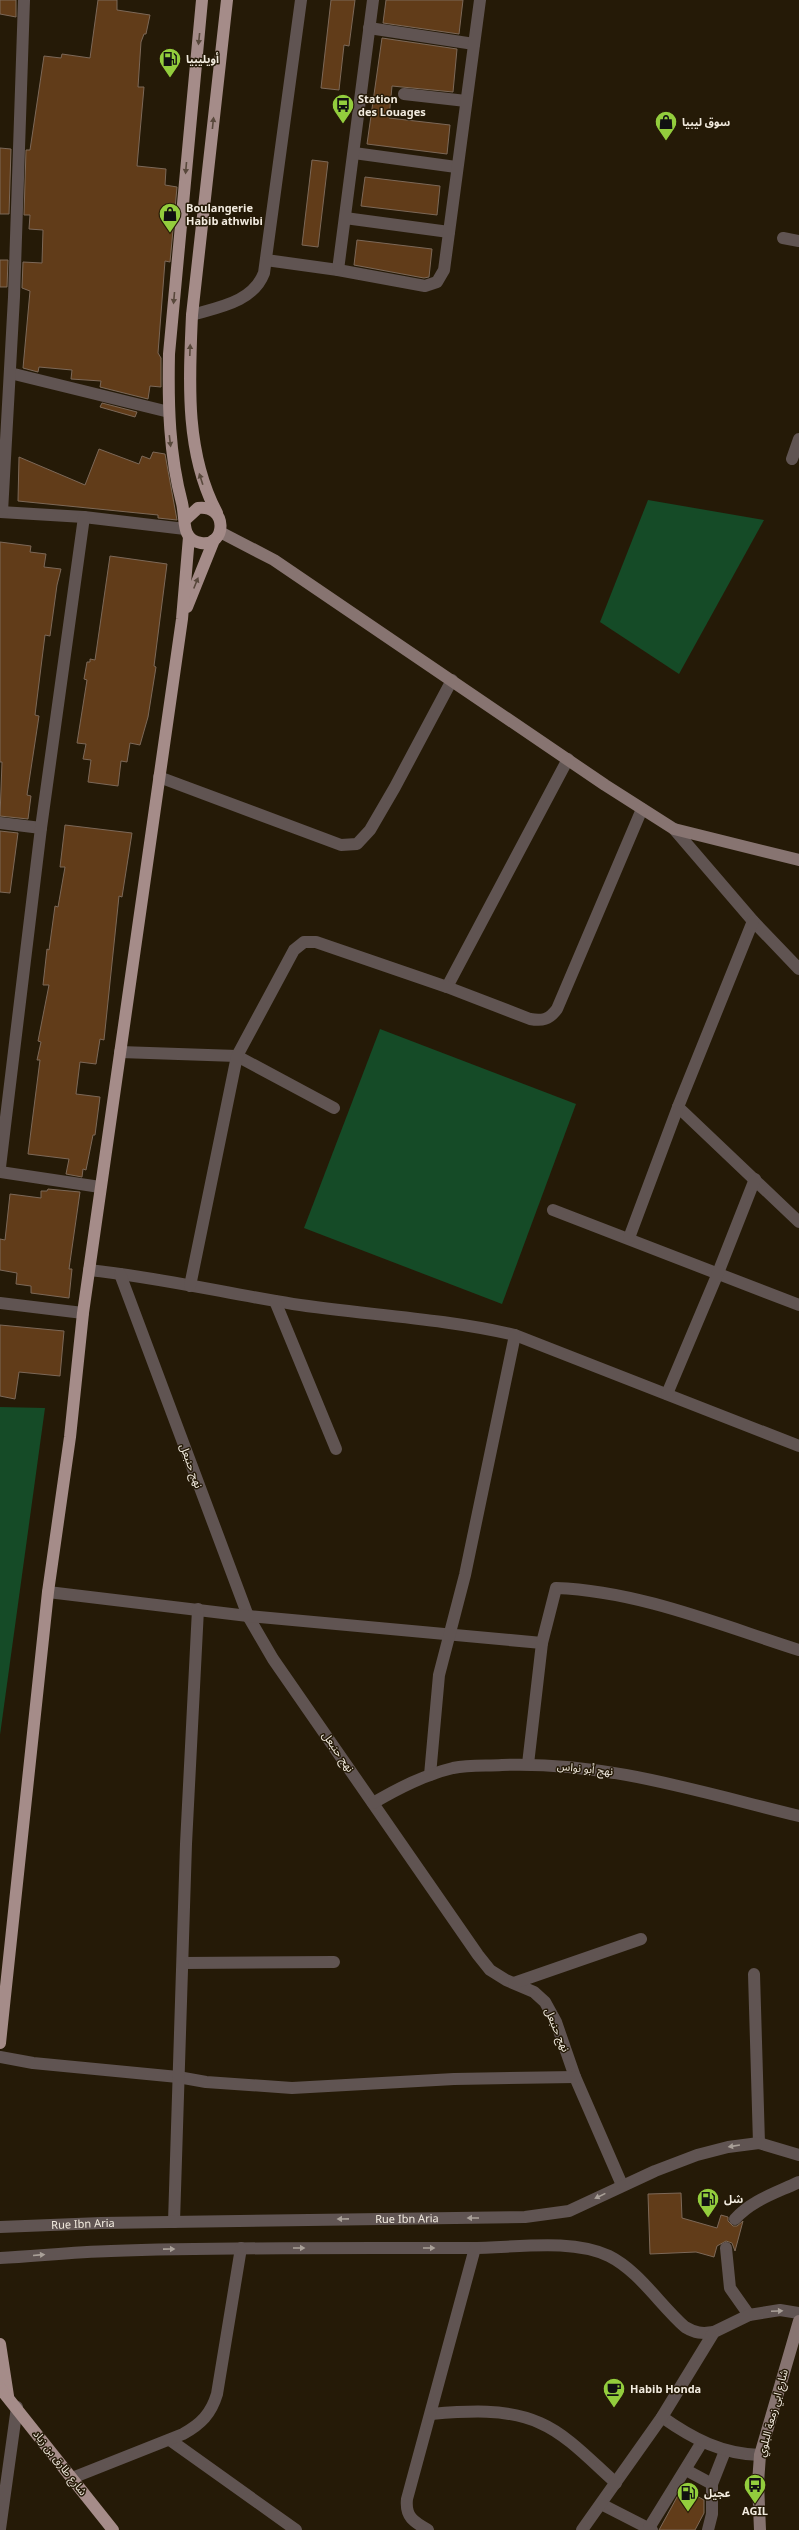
<svg xmlns="http://www.w3.org/2000/svg" width="799" height="2530" font-family="Georgia,'Noto Sans Arabic',serif">
<rect width="100%" height="100%" fill="#251a07"/>
<g fill="#154b27">
<path d="M 648,500 L 764,520 L 679,674 L 600,622 Z"/>
<path d="M 380,1029 L 576,1104 L 502,1304 L 304,1228 Z"/>
<path d="M 0,1407 L 45,1408 L 0,1735 Z"/>
</g>
<g fill="#613c19" stroke="#7c6858">
<path d="M 0,0 L 16,0 L 16,17 L 0,14 Z"/>
<path d="M 98,0 L 117,0 L 117,10 L 150,15 L 146,34 L 144,34 L 141,42 L 138,87 L 144,87 L 137,166 L 166,169 L 165,185 L 177,187 L 170,262 L 165,261 L 158,353 L 161,358 L 161,387 L 150,386 L 148,399 L 100,387 L 101,381 L 71,379 L 72,370 L 39,367 L 38,372 L 23,368 L 30,291 L 22,288 L 23,262 L 42,263 L 43,230 L 29,229 L 30,215 L 24,215 L 26,150 L 30,150 L 44,56 L 61,58 L 62,54 L 90,58 Z"/>
<path d="M 331,0 L 355,0 L 349,46 L 344,45 L 339,90 L 321,88 Z"/>
<path d="M 386,0 L 463,0 L 459,34 L 383,23 Z"/>
<path d="M 382,38 L 457,49 L 453,92 L 392,86 L 389,118 L 450,125 L 447,154 L 367,144 Z"/>
<path d="M 0,148 L 11,149 L 9,214 L 0,214 Z"/>
<path d="M 312,160 L 328,162 L 318,247 L 302,245 Z"/>
<path d="M 365,177 L 440,186 L 437,215 L 361,206 Z"/>
<path d="M 357,240 L 432,249 L 429,277 L 424,278 L 354,265 Z"/>
<path d="M 0,260 L 8,260 L 7,287 L 0,287 Z"/>
<path d="M 102,403 L 137,412 L 135,417 L 100,407 Z"/>
<path d="M 99,449 L 139,464 L 142,456 L 150,459 L 153,452 L 165,454 L 177,520 L 158,518 L 158,515 L 18,501 L 19,457 L 85,485 Z"/>
<path d="M 0,542 L 31,546 L 30,552 L 46,554 L 44,567 L 61,569 L 57,585 L 50,636 L 45,635 L 35,715 L 39,716 L 27,795 L 31,796 L 28,819 L 0,816 L 2,762 L 0,762 Z"/>
<path d="M 110,556 L 167,564 L 154,666 L 156,667 L 148,717 L 140,745 L 130,743 L 127,762 L 121,761 L 118,786 L 88,782 L 91,760 L 83,759 L 86,744 L 77,743 L 87,680 L 84,679 L 87,662 L 90,662 L 90,659 L 95,660 Z"/>
<path d="M 65,825 L 132,833 L 122,897 L 119,896 L 104,1040 L 100,1039 L 96,1064 L 80,1062 L 76,1094 L 100,1097 L 95,1135 L 93,1135 L 86,1170 L 83,1169 L 82,1177 L 66,1174 L 69,1159 L 28,1154 L 40,1060 L 37,1060 L 41,1042 L 38,1041 L 49,985 L 43,985 L 47,949 L 49,950 L 55,906 L 58,907 L 65,867 L 60,867 Z"/>
<path d="M 0,831 L 18,833 L 10,893 L 0,892 Z"/>
<path d="M 48,1189 L 80,1192 L 69,1269 L 72,1269 L 69,1298 L 31,1293 L 31,1286 L 16,1284 L 17,1273 L 0,1270 L 0,1239 L 5,1240 L 10,1194 L 41,1198 L 41,1191 L 47,1191 Z"/>
<path d="M 0,1325 L 64,1331 L 60,1376 L 19,1372 L 15,1399 L 0,1396 Z"/>
<path d="M 681,2193 L 682,2218 L 717,2228 L 721,2215 L 728,2217 L 728,2221 L 733,2226 L 737,2226 L 743,2221 L 735,2251 L 732,2243 L 726,2241 L 717,2246 L 714,2257 L 696,2252 L 650,2254 L 648,2194 Z"/>
<path d="M 682,2488 L 704,2500 L 704,2513 L 695,2530 L 659,2530 Z"/>
</g>
<g fill="none" stroke-linecap="round" stroke-linejoin="round">
<g stroke="#605452" stroke-width="12">
<path d="M 369,28 L 474,44"/>
<path d="M 404,94 L 466,101"/>
<path d="M 354,153 L 456,167"/>
<path d="M 345,218 L 449,232"/>
<path d="M 266,260 L 338,270 L 425,286 L 437,282 L 444,270 L 480,0"/>
<path d="M 338,270 L 373,0"/>
<path d="M 192,315 C 219,307 253,302 264,273 L 301,0"/>
<path d="M 735,2219 C 752,2200 776,2193 799,2182"/>
<path d="M 726,2248 L 730,2288 L 749,2315"/>
<path d="M 686,2470 L 712,2484"/>
<path d="M 601,2504 L 652,2530"/>
<path d="M 649,2528 L 702,2442"/>
<path d="M 708,2530 L 712,2514 L 712,2484 L 725,2451"/>
</g>
<g stroke="#605452" stroke-width="12">
<path d="M 783,238 L 799,241"/>
<path d="M 10,373 L 169,412"/>
<path d="M 792,459 L 799,439"/>
<path d="M 0,512 L 84,517 L 185,529"/>
<path d="M 2,512 L 14,297 L 24,0"/>
<path d="M 159,777 L 341,845 L 357,844 L 370,830 L 395,787 L 452,680"/>
<path d="M 0,823 L 41,828"/>
<path d="M 674,829 L 753,921 L 799,969"/>
<path d="M 447,987 L 568,759"/>
<path d="M 120,1052 L 237,1056 L 334,1108"/>
<path d="M 678,1107 L 799,1222"/>
<path d="M 0,1167 L 41,828 L 84,517"/>
<path d="M 0,1172 L 100,1187"/>
<path d="M 553,1210 L 799,1305"/>
<path d="M 629,1238 L 678,1107 L 753,921"/>
<path d="M 89,1270 C 157,1277 225,1293 293,1304 C 367,1315 441,1318 515,1335 L 799,1446"/>
<path d="M 120,1274 L 248,1616 L 273,1659 L 478,1955 L 490,1970 L 506,1980 L 534,1992 L 545,2002 L 556,2022 L 575,2077 L 622,2185"/>
<path d="M 190,1286 L 237,1056 L 294,950 L 304,942 L 316,942 L 447,987 L 530,1019 C 542,1021 549,1020 557,1009 L 642,809"/>
<path d="M 275,1301 L 336,1449"/>
<path d="M 0,1303 L 83,1313"/>
<path d="M 667,1394 L 718,1273 L 755,1179"/>
<path d="M 48,1592 L 248,1616 L 542,1643"/>
<path d="M 528,1764 L 542,1643 L 556,1588 C 639,1591 720,1625 799,1650"/>
<path d="M 430,1775 L 439,1675 L 465,1575 L 515,1335"/>
<path d="M 373,1803 C 399,1788 424,1775 453,1768 C 469,1765 486,1766 502,1765 C 604,1761 700,1792 799,1816"/>
<path d="M 183,1963 L 334,1962"/>
<path d="M 754,1974 L 759,2143"/>
<path d="M 514,1983 L 641,1939"/>
<path d="M 0,2057 L 33,2063 L 178,2077 L 206,2082 L 292,2088 L 454,2079 L 575,2077"/>
<path d="M 174,2222 L 186,1844 L 198,1609"/>
<path id="s1" d="M 0,2227 L 101,2223 L 525,2217 L 569,2211 L 655,2171 L 697,2155 L 728,2147 L 759,2143 L 799,2155"/>
<path d="M 0,2258 C 37,2256 74,2252 111,2251 C 230,2247 348,2248 466,2248 C 509,2249 569,2237 609,2256 C 639,2271 660,2305 685,2327 C 695,2333 702,2334 714,2332"/>
<path d="M 431,2414 C 467,2411 507,2408 540,2423 C 568,2435 593,2463 616,2483"/>
<path d="M 662,2417 C 693,2439 722,2454 760,2455"/>
<path d="M 170,2440 L 296,2530"/>
<path d="M 72,2478 L 183,2434 C 201,2424 211,2414 217,2394 L 241,2248"/>
<path d="M 0,2529 L 17,2407"/>
<path d="M 428,2530 C 414,2522 405,2517 407,2499 L 475,2248"/>
<path d="M 582,2530 L 662,2417 L 714,2332 L 749,2315 L 780,2310 L 799,2313"/>
</g>
<g stroke="#877471" stroke-width="12">
<path d="M 220,532 L 274,560 L 605,785 L 674,829 L 799,860"/>
<path d="M 760,2530 L 758,2483 L 760,2455 L 799,2321"/>
</g>
<g stroke="#a58c89" stroke-width="12">
<path d="M 217,513 C 185,453 189,382 192,315 L 227,0"/>
<path d="M 186,519 L 198,508 C 228,504 227,547 201,543 C 194,542 189,538 187,533 C 184,528 184,511 182,503 C 169,454 168,404 169,354 L 202,0"/>
<path d="M 187,607 L 214,540"/>
<path d="M 0,2043 L 48,1592 L 70,1437 L 83,1313 L 182,619 L 189,537"/>
<path d="M 0,2344 L 8,2396"/>
<path d="M 0,2388 L 113,2530"/>
</g>
</g>
<defs><path id="oneway-solid" d="M-6-.8H1V-3.2L6.5 0L1 3.2V.8H-6Z"/></defs>
<g fill="#58483b">
<use href="#oneway-solid" transform="translate(199 39) rotate(96)"/>
<use href="#oneway-solid" transform="translate(213 123) rotate(-84)"/>
<use href="#oneway-solid" transform="translate(186 168) rotate(95)"/>
<use href="#oneway-solid" transform="translate(174 298) rotate(95)"/>
<use href="#oneway-solid" transform="translate(190 350) rotate(-88)"/>
<use href="#oneway-solid" transform="translate(170 441) rotate(83)"/>
<use href="#oneway-solid" transform="translate(201 479) rotate(-108)"/>
<use href="#oneway-solid" transform="translate(196 583) rotate(-68)"/>
</g>
<g fill="#a9a098">
<use href="#oneway-solid" transform="translate(734 2146) rotate(171)"/>
<use href="#oneway-solid" transform="translate(600 2196) rotate(154)"/>
<use href="#oneway-solid" transform="translate(473 2218) rotate(180)"/>
<use href="#oneway-solid" transform="translate(343 2219) rotate(179)"/>
<use href="#oneway-solid" transform="translate(299 2248)"/>
<use href="#oneway-solid" transform="translate(429 2248)"/>
<use href="#oneway-solid" transform="translate(169 2249) rotate(-1)"/>
<use href="#oneway-solid" transform="translate(39 2255) rotate(-5)"/>
<use href="#oneway-solid" transform="translate(777 2311) rotate(-3)"/>
</g>
<defs>
<g id="fuel-pin" transform="scale(1.15)"><path d="M0 17L-7.5 6A9.5 9.5 0 1 1 7.5 6Z" fill="#93cd3d" stroke="#251a07"/><path d="M-5.5-6h7V0h2V4h1.3V-2.5L3-4.5l.8-.8L6-3V5H2.5V1h-1V6h-7ZM-4.2-4.7v3.2H.2V-4.7Z" fill="#111"/></g>
<g id="bus-pin" transform="scale(1.15)"><path d="M0 17L-7.5 6A9.5 9.5 0 1 1 7.5 6Z" fill="#93cd3d" stroke="#251a07"/><path d="M-5-6H5V4H4V6H2V4H-2V6H-4V4H-5ZM-3.5-4V0h7V-4ZM-3.5 1.2v1.5H-2V1.2ZM2 1.2v1.5H3.5V1.2Z" fill="#111"/></g>
<g id="shop-pin" transform="scale(1.15)"><path d="M0 17L-7.5 6A9.5 9.5 0 1 1 7.5 6Z" fill="#93cd3d" stroke="#251a07"/><path d="M-5-2.5h2.3a2.7 3.5 0 0 1 5.4 0H5L5.5 6h-11ZM-1.5-2.5h3a1.5 2.3 0 0 0-3 0Z" fill="#111"/></g>
<g id="cafe-pin" transform="scale(1.15)"><path d="M0 17L-7.5 6A9.5 9.5 0 1 1 7.5 6Z" fill="#93cd3d" stroke="#251a07"/><path d="M-5.5-4.5H6V0H3Q3 3.5 0 3.5H-2.5Q-5.5 3.5-5.5 0ZM3-3.2v2h1.7v-2ZM-6 4.5H4V6H-6Z" fill="#111"/></g>
</defs>
<g fill-rule="evenodd">
<use href="#fuel-pin" x="170" y="59"/>
<use href="#bus-pin" x="343" y="105"/>
<use href="#shop-pin" x="666" y="122"/>
<use href="#shop-pin" x="170" y="214"/>
<use href="#fuel-pin" x="708" y="2199"/>
<use href="#cafe-pin" x="614" y="2389"/>
<use href="#bus-pin" x="755" y="2485"/>
<use href="#fuel-pin" x="688" y="2493"/>
</g>
<g text-anchor="middle" dominant-baseline="central" stroke-width="3" stroke-linejoin="round" paint-order="stroke">
<g font-size="11" font-weight="bold" fill="#f2ebdf" stroke="#251a07" text-anchor="start">
<text x="186" y="59">أويليبيا</text>
<text x="358" y="99">Station<tspan x="358" dy="13">des Louages</tspan></text>
<text x="682" y="122">سوق ليبيا</text>
<text x="186" y="208">Boulangerie<tspan x="186" dy="13">Habib athwibi</tspan></text>
<text x="724" y="2199">شل</text>
<text x="630" y="2389">Habib Honda</text>
<text x="704" y="2493">عجيل</text>
<text x="755" y="2511" text-anchor="middle">AGIL</text>
</g>
<g font-size="11" fill="#f2ebdf" stroke="#251a07">
<text transform="translate(191 1466) rotate(70)">نهج حنبعل</text>
<text transform="translate(338 1752) rotate(55)">نهج حنبعل</text>
<text transform="translate(585 1769) rotate(6)">نهج أبو نواس</text>
<text transform="translate(557 2030) rotate(67)">نهج حنبعل</text>
<text stroke="none"><textPath href="#s1" startOffset="407">Rue Ibn Aria</textPath></text>
<text stroke="none"><textPath href="#s1" startOffset="83">Rue Ibn Aria</textPath></text>
<text transform="translate(773 2413) rotate(-75)">شارع ابي زمعة البلوي</text>
<text transform="translate(60 2463) rotate(52)">شارع طارق بن زياد</text>
</g>
</g>
</svg>
